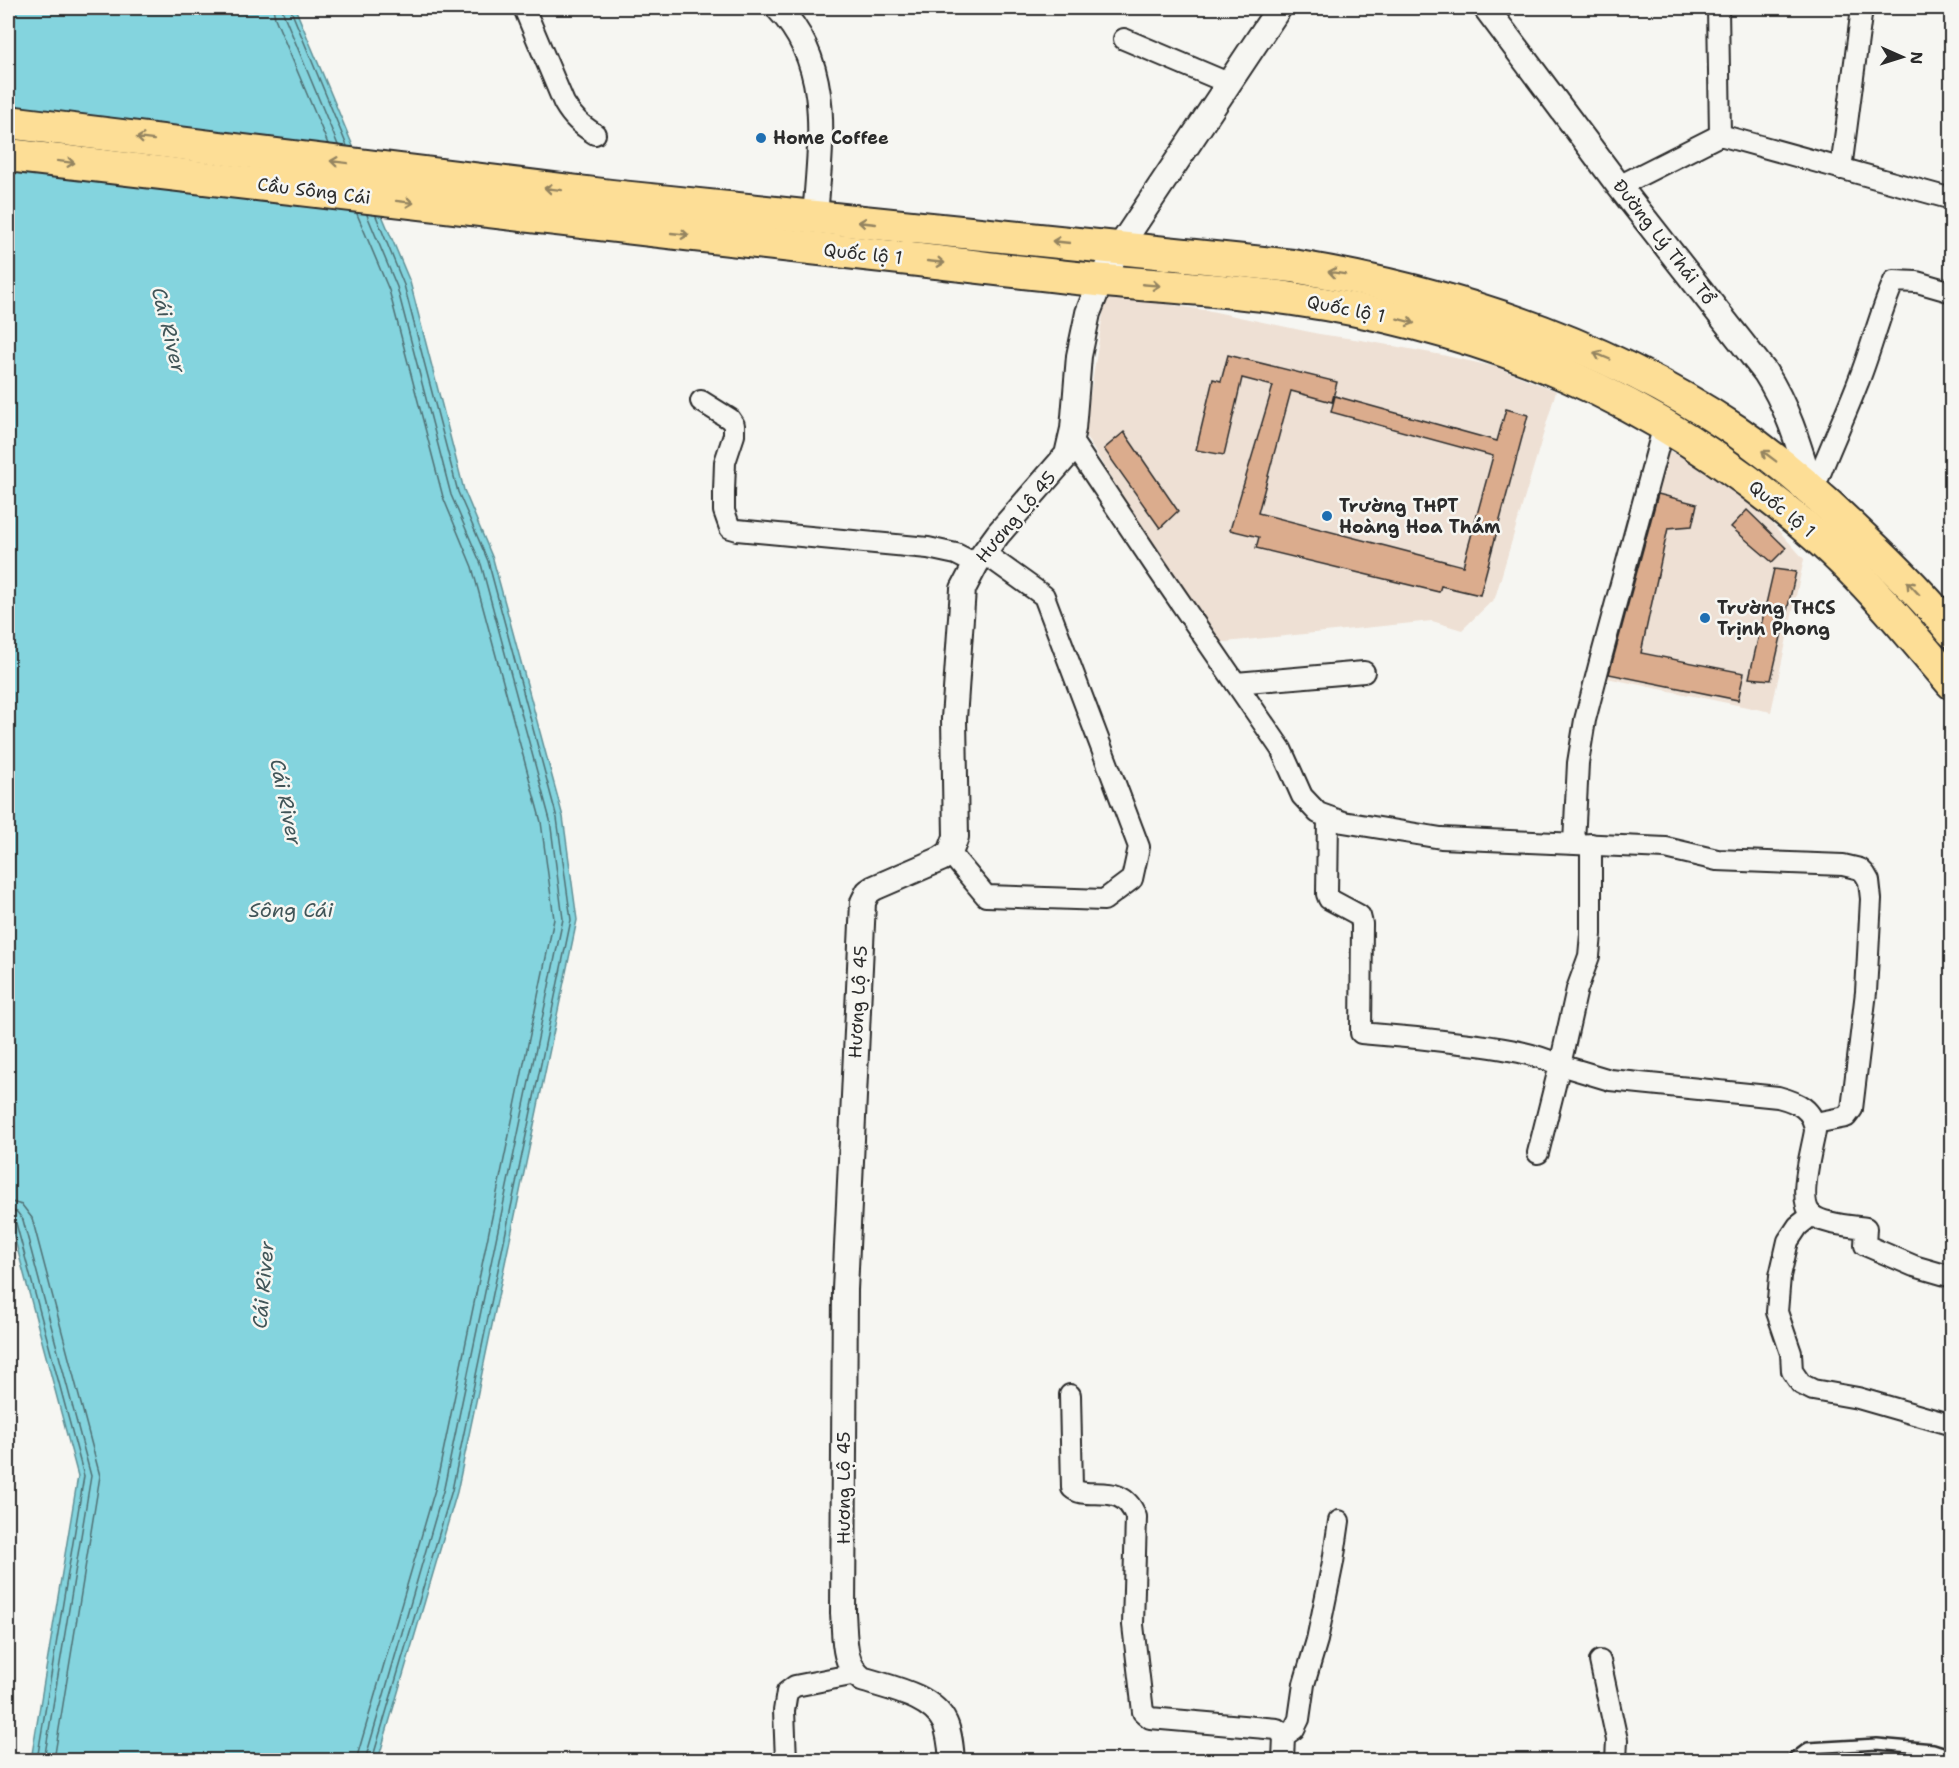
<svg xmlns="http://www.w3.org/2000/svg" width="1959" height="1768" font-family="'Shantell Sans',sans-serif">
<rect width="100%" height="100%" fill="#f6f6f2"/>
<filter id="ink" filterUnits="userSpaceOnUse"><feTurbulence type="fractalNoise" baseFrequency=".0167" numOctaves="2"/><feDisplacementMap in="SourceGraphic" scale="12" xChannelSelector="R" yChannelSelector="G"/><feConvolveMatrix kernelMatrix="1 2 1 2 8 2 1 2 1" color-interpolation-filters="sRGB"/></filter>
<g filter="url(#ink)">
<g fill="#eee0d4">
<path d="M 1106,295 L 1211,311 L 1319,334 L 1361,340 L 1442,355 L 1496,367 L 1556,391 L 1495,598 L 1462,630 L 1432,621 L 1216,643 L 1193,609 L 1084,434 Z"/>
<path d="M 1664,449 L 1719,473 L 1770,521 L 1804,559 L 1771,712 L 1602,677 Z"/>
</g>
<path fill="#84d4de" stroke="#609096" stroke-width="1.5" d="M 8,8 L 295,8 L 410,282 L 464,490 L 493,559 L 563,817 L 577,920 L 457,1492 L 378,1760 L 31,1760 L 78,1476 L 8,1214 Z"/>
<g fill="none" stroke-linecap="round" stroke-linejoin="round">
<g stroke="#4f6f73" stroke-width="1.5">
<path d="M 273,8 L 275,18 L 328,144"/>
<path d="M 282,8 L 284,15 L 338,145"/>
<path d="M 290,8 L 347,146"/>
<path d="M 8,1201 L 22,1205 L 32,1218 L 100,1476 L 54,1760"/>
<path d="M 8,1210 L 17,1212 L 23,1220 L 91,1476 L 44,1760"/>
<path d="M 8,1218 L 13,1219 L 16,1223 L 84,1476 L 37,1760"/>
<path d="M 356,1760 L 436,1486 L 554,919 L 541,822 L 472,567 L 443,497 L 389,290 L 357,214"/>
<path d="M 365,1760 L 444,1488 L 563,919 L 550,820 L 481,564 L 451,495 L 397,287 L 367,215"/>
<path d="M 372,1760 L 452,1490 L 571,920 L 557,818 L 488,561 L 458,492 L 404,285 L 376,216"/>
</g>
</g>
<g fill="#dbac8d" stroke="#2b2b2b" stroke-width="1.5">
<path d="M 1228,355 L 1337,382 L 1332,402 L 1291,391 L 1258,513 L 1463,566 L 1493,456 L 1331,412 L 1335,396 L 1497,441 L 1506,409 L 1528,415 L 1480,595 L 1441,586 L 1439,592 L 1256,548 L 1259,537 L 1230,530 L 1273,386 L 1242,378 L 1224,455 L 1196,450 L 1213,379 L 1221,381 Z"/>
<path d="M 1124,432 L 1178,511 L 1160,528 L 1104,449 Z"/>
<path d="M 1658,494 L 1697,504 L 1692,526 L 1668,528 L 1641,653 L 1744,673 L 1738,700 L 1609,674 Z"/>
<path d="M 1747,510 L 1786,548 L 1772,562 L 1731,527 Z"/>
<path d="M 1774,569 L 1796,572 L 1771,680 L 1749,678 Z"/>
</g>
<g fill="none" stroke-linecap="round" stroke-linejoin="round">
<g stroke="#2b2b2b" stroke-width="14">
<path id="service" d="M 1792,1760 L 1808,1748 L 1877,1744 L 1933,1749 L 1952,1755"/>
</g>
<g stroke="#2b2b2b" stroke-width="24">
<g id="minor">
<path d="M 524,8 L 564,103 C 572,117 581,125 595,134"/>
<path d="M 1718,8 L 1720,135"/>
<path d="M 1124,39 L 1228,83"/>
<path d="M 1841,169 L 1862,8"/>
<path d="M 1619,186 L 1720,135 L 1952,199"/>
<path d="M 701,401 L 730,419 L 734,425 L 734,435 L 725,462 L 724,492 L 724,511 L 730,528 L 737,530 L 928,548 L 956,554 L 976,564"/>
<path d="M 1071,440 L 1154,564 L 1281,749 L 1302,796 L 1318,813 L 1343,822 L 1441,838 L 1666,848 L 1717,860 L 1843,865 L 1860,869 L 1865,874 L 1869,881 L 1871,899 L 1866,992 L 1852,1109 L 1846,1117 L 1815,1123"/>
<path d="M 1813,492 C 1826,456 1843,421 1857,385 C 1871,351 1879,315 1894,281 L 1917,282 L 1952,292"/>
<path d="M 1236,683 L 1364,672"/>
<path d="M 1328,818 L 1327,894 L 1329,899 L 1357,914 L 1360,916 L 1362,924 L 1361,1033 C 1400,1036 1439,1040 1478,1045 C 1507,1049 1533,1053 1560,1065 L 1538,1153"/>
<path d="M 1574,843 L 1578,763 L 1585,720 L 1601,658 L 1664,425"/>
<path d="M 1591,844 L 1591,934 L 1589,956 L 1577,989 L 1560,1065 L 1610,1080 L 1778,1097 C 1797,1102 1814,1109 1815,1131 C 1812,1150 1797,1199 1811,1214 C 1821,1224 1852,1226 1866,1228 L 1865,1245 L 1914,1266 L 1952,1277"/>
<path d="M 950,853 L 986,896 L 1104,900 L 1132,879 L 1139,847 L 1044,596 L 984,553"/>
<path d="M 1812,1215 L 1798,1226 L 1788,1241 L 1780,1276 L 1777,1312 L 1791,1353 L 1792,1371 L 1801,1384 L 1813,1390 L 1858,1398 L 1952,1425"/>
<path d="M 1070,1395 L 1072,1488 C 1087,1502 1122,1479 1136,1517 L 1133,1625 L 1143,1712 L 1150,1718 L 1277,1729 L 1284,1736"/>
<path d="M 1600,1661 L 1617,1740 L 1616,1760"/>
<path d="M 786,1760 L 784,1711 L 787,1692 L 795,1686 L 856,1674"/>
<path d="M 1283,1760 L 1284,1736 L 1294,1729 L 1299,1719 L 1304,1684 L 1317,1640 L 1333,1562 L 1339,1521"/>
</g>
</g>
<g stroke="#2b2b2b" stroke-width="28">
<g id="tertiary">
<path d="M 778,8 C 834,65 820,145 815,218"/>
<path d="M 1486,8 L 1619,186 L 1765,372 C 1789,409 1800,450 1813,492"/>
<path d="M 952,1760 C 951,1748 950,1734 945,1723 C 932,1695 889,1688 862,1679 C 842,1664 845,1636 843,1613 L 845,1290 L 863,902 L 868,892 L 874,888 L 941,859 L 950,853 L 956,837 L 954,719 L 963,589 L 976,564 L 998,534 L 1067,455 L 1073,429 L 1079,356 L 1088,313 L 1101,280 L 1119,248 L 1279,8"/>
</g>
</g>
<g stroke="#2b2b2b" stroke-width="36">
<g id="trunk">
<path d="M 8,122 L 611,196 L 1293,266 C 1450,292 1602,341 1736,431 C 1781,462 1822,498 1861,536 C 1893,566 1924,597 1952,631"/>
<path d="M 8,155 C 311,191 615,227 919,260 C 982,267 1044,275 1106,281 C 1168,287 1231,290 1293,299 C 1376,311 1457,332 1535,362 C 1639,403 1734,464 1817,537 C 1867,581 1909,632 1952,683"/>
</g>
</g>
<use href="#service" stroke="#f6f6f2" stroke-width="9"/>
<use href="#minor" stroke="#f6f6f2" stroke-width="20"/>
<use href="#tertiary" stroke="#f6f6f2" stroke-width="24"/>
<use href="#trunk" stroke="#fdde96" stroke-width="32"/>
</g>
<defs><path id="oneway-shaft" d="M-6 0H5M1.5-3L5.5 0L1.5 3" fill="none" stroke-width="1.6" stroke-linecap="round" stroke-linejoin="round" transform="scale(1.5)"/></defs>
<g stroke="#948460">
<use href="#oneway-shaft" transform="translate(145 139) rotate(-173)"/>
<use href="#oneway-shaft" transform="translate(66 162) rotate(7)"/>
<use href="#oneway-shaft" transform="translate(339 162) rotate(-173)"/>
<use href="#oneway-shaft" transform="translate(553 189) rotate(-173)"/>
<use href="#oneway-shaft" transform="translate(405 202) rotate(7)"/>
<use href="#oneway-shaft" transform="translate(867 223) rotate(-174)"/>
<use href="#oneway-shaft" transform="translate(680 234) rotate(6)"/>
<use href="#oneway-shaft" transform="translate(1061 242) rotate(-174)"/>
<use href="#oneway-shaft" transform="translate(936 262) rotate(6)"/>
<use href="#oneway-shaft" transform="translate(1337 273) rotate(-171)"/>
<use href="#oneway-shaft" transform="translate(1151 285) rotate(5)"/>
<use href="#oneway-shaft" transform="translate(1406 321) rotate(15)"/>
<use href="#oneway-shaft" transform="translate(1602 356) rotate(-157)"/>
<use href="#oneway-shaft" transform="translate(1769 456) rotate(-143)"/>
<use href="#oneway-shaft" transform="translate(1913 588) rotate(-133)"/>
</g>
</g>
<g fill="#1f6fb2" stroke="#f6f6f2" stroke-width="2">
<circle cx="761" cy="138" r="6"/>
<circle cx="1327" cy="516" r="6"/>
<circle cx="1705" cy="618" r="6"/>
</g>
<g text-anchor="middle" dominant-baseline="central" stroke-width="5" stroke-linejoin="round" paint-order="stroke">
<g font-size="18" font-weight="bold" fill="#2b2b2b" stroke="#f6f6f2" text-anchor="start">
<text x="773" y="138">Home Coffee</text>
<text x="1339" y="506">Trường THPT<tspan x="1339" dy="21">Hoàng Hoa Thám</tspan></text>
<text x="1717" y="608">Trường THCS<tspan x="1717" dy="21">Trịnh Phong</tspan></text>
</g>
<g font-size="18" fill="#2b2b2b" stroke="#f6f6f2">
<text transform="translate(314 191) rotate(7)">Cầu Sông Cái</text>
<text transform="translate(1664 242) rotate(52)">Đường Lý Thái Tổ</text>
<text transform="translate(863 254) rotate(6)">Quốc lộ 1</text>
<text transform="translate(1346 309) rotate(11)">Quốc lộ 1</text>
<text transform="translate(1782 509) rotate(39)">Quốc lộ 1</text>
<text transform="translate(1016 517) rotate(-50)">Hương Lộ 45</text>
<text transform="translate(858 1002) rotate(-87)">Hương Lộ 45</text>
<text transform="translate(844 1488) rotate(-90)">Hương Lộ 45</text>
</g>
<g font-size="20" font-style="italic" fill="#415558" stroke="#f6f6f2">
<text transform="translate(169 330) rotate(76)">Cái River</text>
<text transform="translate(286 802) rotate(78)">Cái River</text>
<text x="291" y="910">Sông Cái</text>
<text transform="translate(263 1285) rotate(-85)">Cái River</text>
</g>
</g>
<rect width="1959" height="1768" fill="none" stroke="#f6f6f2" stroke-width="30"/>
<rect x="15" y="15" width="1929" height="1738" fill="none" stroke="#2b2b2b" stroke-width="2" filter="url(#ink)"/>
<g transform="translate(1902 57) rotate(93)" stroke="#f6f6f2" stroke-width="4.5" paint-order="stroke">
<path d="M0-4.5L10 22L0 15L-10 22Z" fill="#2b2b2b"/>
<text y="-9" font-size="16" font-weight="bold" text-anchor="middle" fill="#2b2b2b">N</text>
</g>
</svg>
